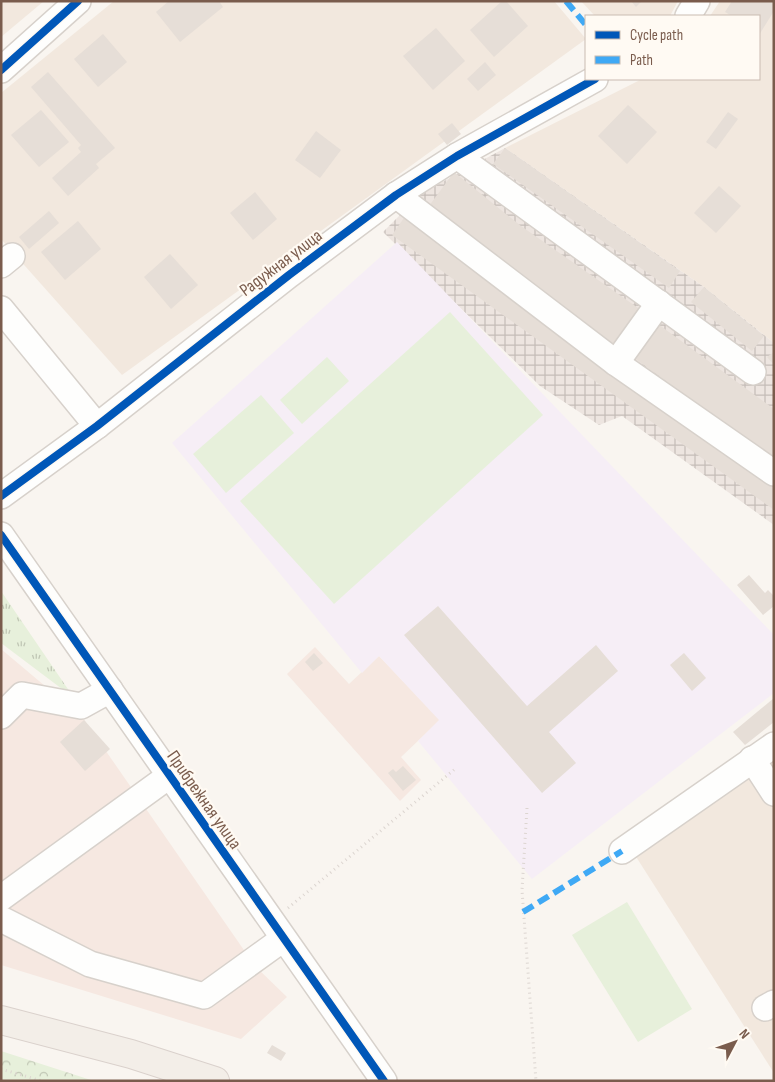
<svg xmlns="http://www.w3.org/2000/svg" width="775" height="1082" font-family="'Sofia Sans Condensed',sans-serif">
<defs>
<pattern id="industrial-grid" width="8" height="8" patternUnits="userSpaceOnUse" patternTransform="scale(1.25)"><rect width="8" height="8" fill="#ede5e0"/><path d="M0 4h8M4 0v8" fill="none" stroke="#c5bdb8"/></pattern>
<pattern id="grass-tufts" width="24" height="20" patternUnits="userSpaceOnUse" patternTransform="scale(1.25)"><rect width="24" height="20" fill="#e7f0db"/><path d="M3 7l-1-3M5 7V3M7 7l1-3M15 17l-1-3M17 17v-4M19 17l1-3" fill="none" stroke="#c0c6b4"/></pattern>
<pattern id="forest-crowns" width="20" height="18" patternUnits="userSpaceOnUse" patternTransform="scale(1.25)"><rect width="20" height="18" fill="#e7f0db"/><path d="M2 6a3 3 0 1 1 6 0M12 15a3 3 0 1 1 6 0" fill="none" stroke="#c0c6b4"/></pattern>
</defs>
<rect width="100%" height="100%" fill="#f9f5f0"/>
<g fill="#f2e8de">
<path d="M 1,1 L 44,1 L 1,37 Z"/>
<path d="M 114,1 L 554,1 L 586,39 L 122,375 L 1,239 L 1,93 Z"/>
<path d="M 581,1 L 678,1 L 670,16 L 595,16 Z"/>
<path d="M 720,1 L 774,1 L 774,343 L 704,287 L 505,148 L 642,79 L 759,79 L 759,16 L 710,16 Z"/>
<path d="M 774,760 L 774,1073 L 633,852 Z"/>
</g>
<g fill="#f6e8e1">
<path d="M 315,647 L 349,684 L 379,656 L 440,720 L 401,757 L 421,780 L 400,801 L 287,674 Z"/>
<path d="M 1,649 L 83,718 L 255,966 L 287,997 L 241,1039 L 1,965 Z"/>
</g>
<path fill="url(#industrial-grid)" d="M 505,148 L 704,287 L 774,343 L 774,525 L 622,416 L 599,425 L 540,386 L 383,232 L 422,193 Z"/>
<path fill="#f6eef6" d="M 397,242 L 774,635 L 774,693 L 532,879 L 418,741 L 439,720 L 379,656 L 362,673 L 172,443 Z"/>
<path fill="url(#grass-tufts)" d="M 1,591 L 74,698 L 1,643 Z"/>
<path fill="url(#forest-crowns)" d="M 1,1051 L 94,1081 L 1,1081 Z"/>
<g fill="#e7f0db">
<path d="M 450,312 L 543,415 L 334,604 L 240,501 Z"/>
<path d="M 327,357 L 349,381 L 302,424 L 280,400 Z"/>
<path d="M 261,395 L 294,433 L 226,493 L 193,454 Z"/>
<path d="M 627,902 L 692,1009 L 638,1042 L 572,935 Z"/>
</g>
<g fill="#e6ded7">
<path d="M 169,1 L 219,1 L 223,7 L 180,42 L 156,12 Z"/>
<path d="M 502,1 L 506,1 L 528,26 L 494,57 L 470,30 Z"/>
<path d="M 631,1 L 642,1 L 636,7 Z"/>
<path d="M 732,1 L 774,1 L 774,11 L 759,35 L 759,16 L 732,16 L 725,12 Z"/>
<path d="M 436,28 L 465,61 L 433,90 L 403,56 Z"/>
<path d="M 103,34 L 127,62 L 98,87 L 74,59 Z"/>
<path d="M 485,62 L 496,75 L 478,91 L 467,79 Z"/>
<path d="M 48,72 L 115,148 L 96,164 L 99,168 L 68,196 L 52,178 L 81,152 L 78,148 L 81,145 L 31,87 Z"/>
<path d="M 628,105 L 657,132 L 627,164 L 598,136 Z"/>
<path d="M 41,110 L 69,142 L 39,167 L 11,135 Z"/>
<path d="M 728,112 L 738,119 L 716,149 L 706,142 Z"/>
<path d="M 452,123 L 461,134 L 447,145 L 438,134 Z"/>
<path d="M 316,131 L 341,150 L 320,178 L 295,160 Z"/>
<path d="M 505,148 L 680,271 L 669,288 L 493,164 Z"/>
<path d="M 454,172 L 521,226 L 641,310 L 614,346 L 429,206 Z"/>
<path d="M 719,186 L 741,206 L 716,233 L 694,213 Z"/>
<path d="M 255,192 L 277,219 L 253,240 L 230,213 Z"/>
<path d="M 49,211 L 59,223 L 29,249 L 19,237 Z"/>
<path d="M 406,215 L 774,488 L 774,510 L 392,235 Z"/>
<path d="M 78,221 L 101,249 L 65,280 L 41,252 Z"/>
<path d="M 170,254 L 198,285 L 171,309 L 144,277 Z"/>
<path d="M 704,287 L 764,336 L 752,351 L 691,302 Z"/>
<path d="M 658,324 L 774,409 L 774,461 L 633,357 Z"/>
<path d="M 774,352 L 774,365 L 767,357 Z"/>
<path d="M 749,575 L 765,593 L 768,590 L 774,596 L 774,606 L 763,615 L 737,585 Z"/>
<path d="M 438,606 L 527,706 L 596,645 L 618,671 L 549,732 L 576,763 L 542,793 L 404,635 Z"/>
<path d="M 314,653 L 323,663 L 313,671 L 305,662 Z"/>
<path d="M 684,653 L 706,678 L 692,691 L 670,665 Z"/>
<path d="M 774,698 L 774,722 L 745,745 L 733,732 Z"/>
<path d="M 84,720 L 110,749 L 85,771 L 60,742 Z"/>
<path d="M 403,766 L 416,780 L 403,791 L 388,773 L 393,769 L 396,772 Z"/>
<path d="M 272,1045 L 286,1053 L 281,1061 L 267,1053 Z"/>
</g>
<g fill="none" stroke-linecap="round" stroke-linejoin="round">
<g stroke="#d7d1cb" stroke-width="28">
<g id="minor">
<path d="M 688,16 L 697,1"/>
<path d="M 1,70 L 78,1"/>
<path d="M 457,156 L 753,372"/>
<path d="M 396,195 L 616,363 L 774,473"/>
<path d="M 1,265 L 12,256"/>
<path d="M 1,309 L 97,426"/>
<path d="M 616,363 L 659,303"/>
<path d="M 1,496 L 97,426 L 289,275 L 396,195 L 457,156 L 595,79"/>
<path d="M 1,535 L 384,1081"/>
<path d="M 1,716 L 22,695 L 81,706 L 110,690"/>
<path d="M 752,759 L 774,793"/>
<path d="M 622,851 L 774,745"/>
<path d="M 1,898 L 169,776"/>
<path d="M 1,919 L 90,964 L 204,996 L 283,939"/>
<path d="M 765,1008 L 774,1003"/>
</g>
</g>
<g stroke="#dad1cc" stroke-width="30">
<path id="major" d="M 1,1020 L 131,1054 L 215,1081"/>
</g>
<g stroke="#dcd5d0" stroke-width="3" stroke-dasharray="1 4" stroke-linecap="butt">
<path d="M 527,808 L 522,890 L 536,1081"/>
<path d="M 288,908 L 455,769"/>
<path d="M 1,1069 L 42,1081"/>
</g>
<use href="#minor" stroke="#fefefd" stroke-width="25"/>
<use href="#major" stroke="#f3eee8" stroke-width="28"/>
<g stroke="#3fa9f5" stroke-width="6" stroke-dasharray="12 6" stroke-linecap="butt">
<path d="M 566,1 L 586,25"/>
<path d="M 523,912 L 622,851"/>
</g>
<g stroke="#fffaf3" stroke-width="11">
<g id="cycleway">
<path d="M 1,70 L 78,1"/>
<path d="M 1,496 L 97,426 L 289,275 L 396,195 L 457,156 L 595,79"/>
<path d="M 1,535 L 384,1081"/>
</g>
</g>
<use href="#cycleway" stroke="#0057b8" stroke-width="8"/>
</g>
<g text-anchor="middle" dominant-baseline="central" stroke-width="4.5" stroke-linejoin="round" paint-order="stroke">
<g font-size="18" fill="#7a5c4d" stroke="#fffaf3">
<text transform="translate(281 263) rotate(-37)">Радужная улица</text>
<text transform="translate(204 800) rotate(55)">Прибрежная улица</text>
</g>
</g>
<rect width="775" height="1082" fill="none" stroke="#7a5c4d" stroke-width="5"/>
<rect x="585" y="15" width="175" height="65" fill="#fffaf3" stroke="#cabbb1"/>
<rect x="595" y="31" width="25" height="8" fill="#0057b8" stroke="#cabbb1"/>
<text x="630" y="40" font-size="15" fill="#7a5c4d">Cycle path</text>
<rect x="595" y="56" width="25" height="8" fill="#3fa9f5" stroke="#cabbb1"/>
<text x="630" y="65" font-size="15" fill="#7a5c4d">Path</text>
<g transform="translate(735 1042) rotate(49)" stroke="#fffaf3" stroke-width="4" paint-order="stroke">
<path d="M0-4L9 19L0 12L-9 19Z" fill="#7a5c4d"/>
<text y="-8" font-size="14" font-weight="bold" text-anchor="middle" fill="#7a5c4d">N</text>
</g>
</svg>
